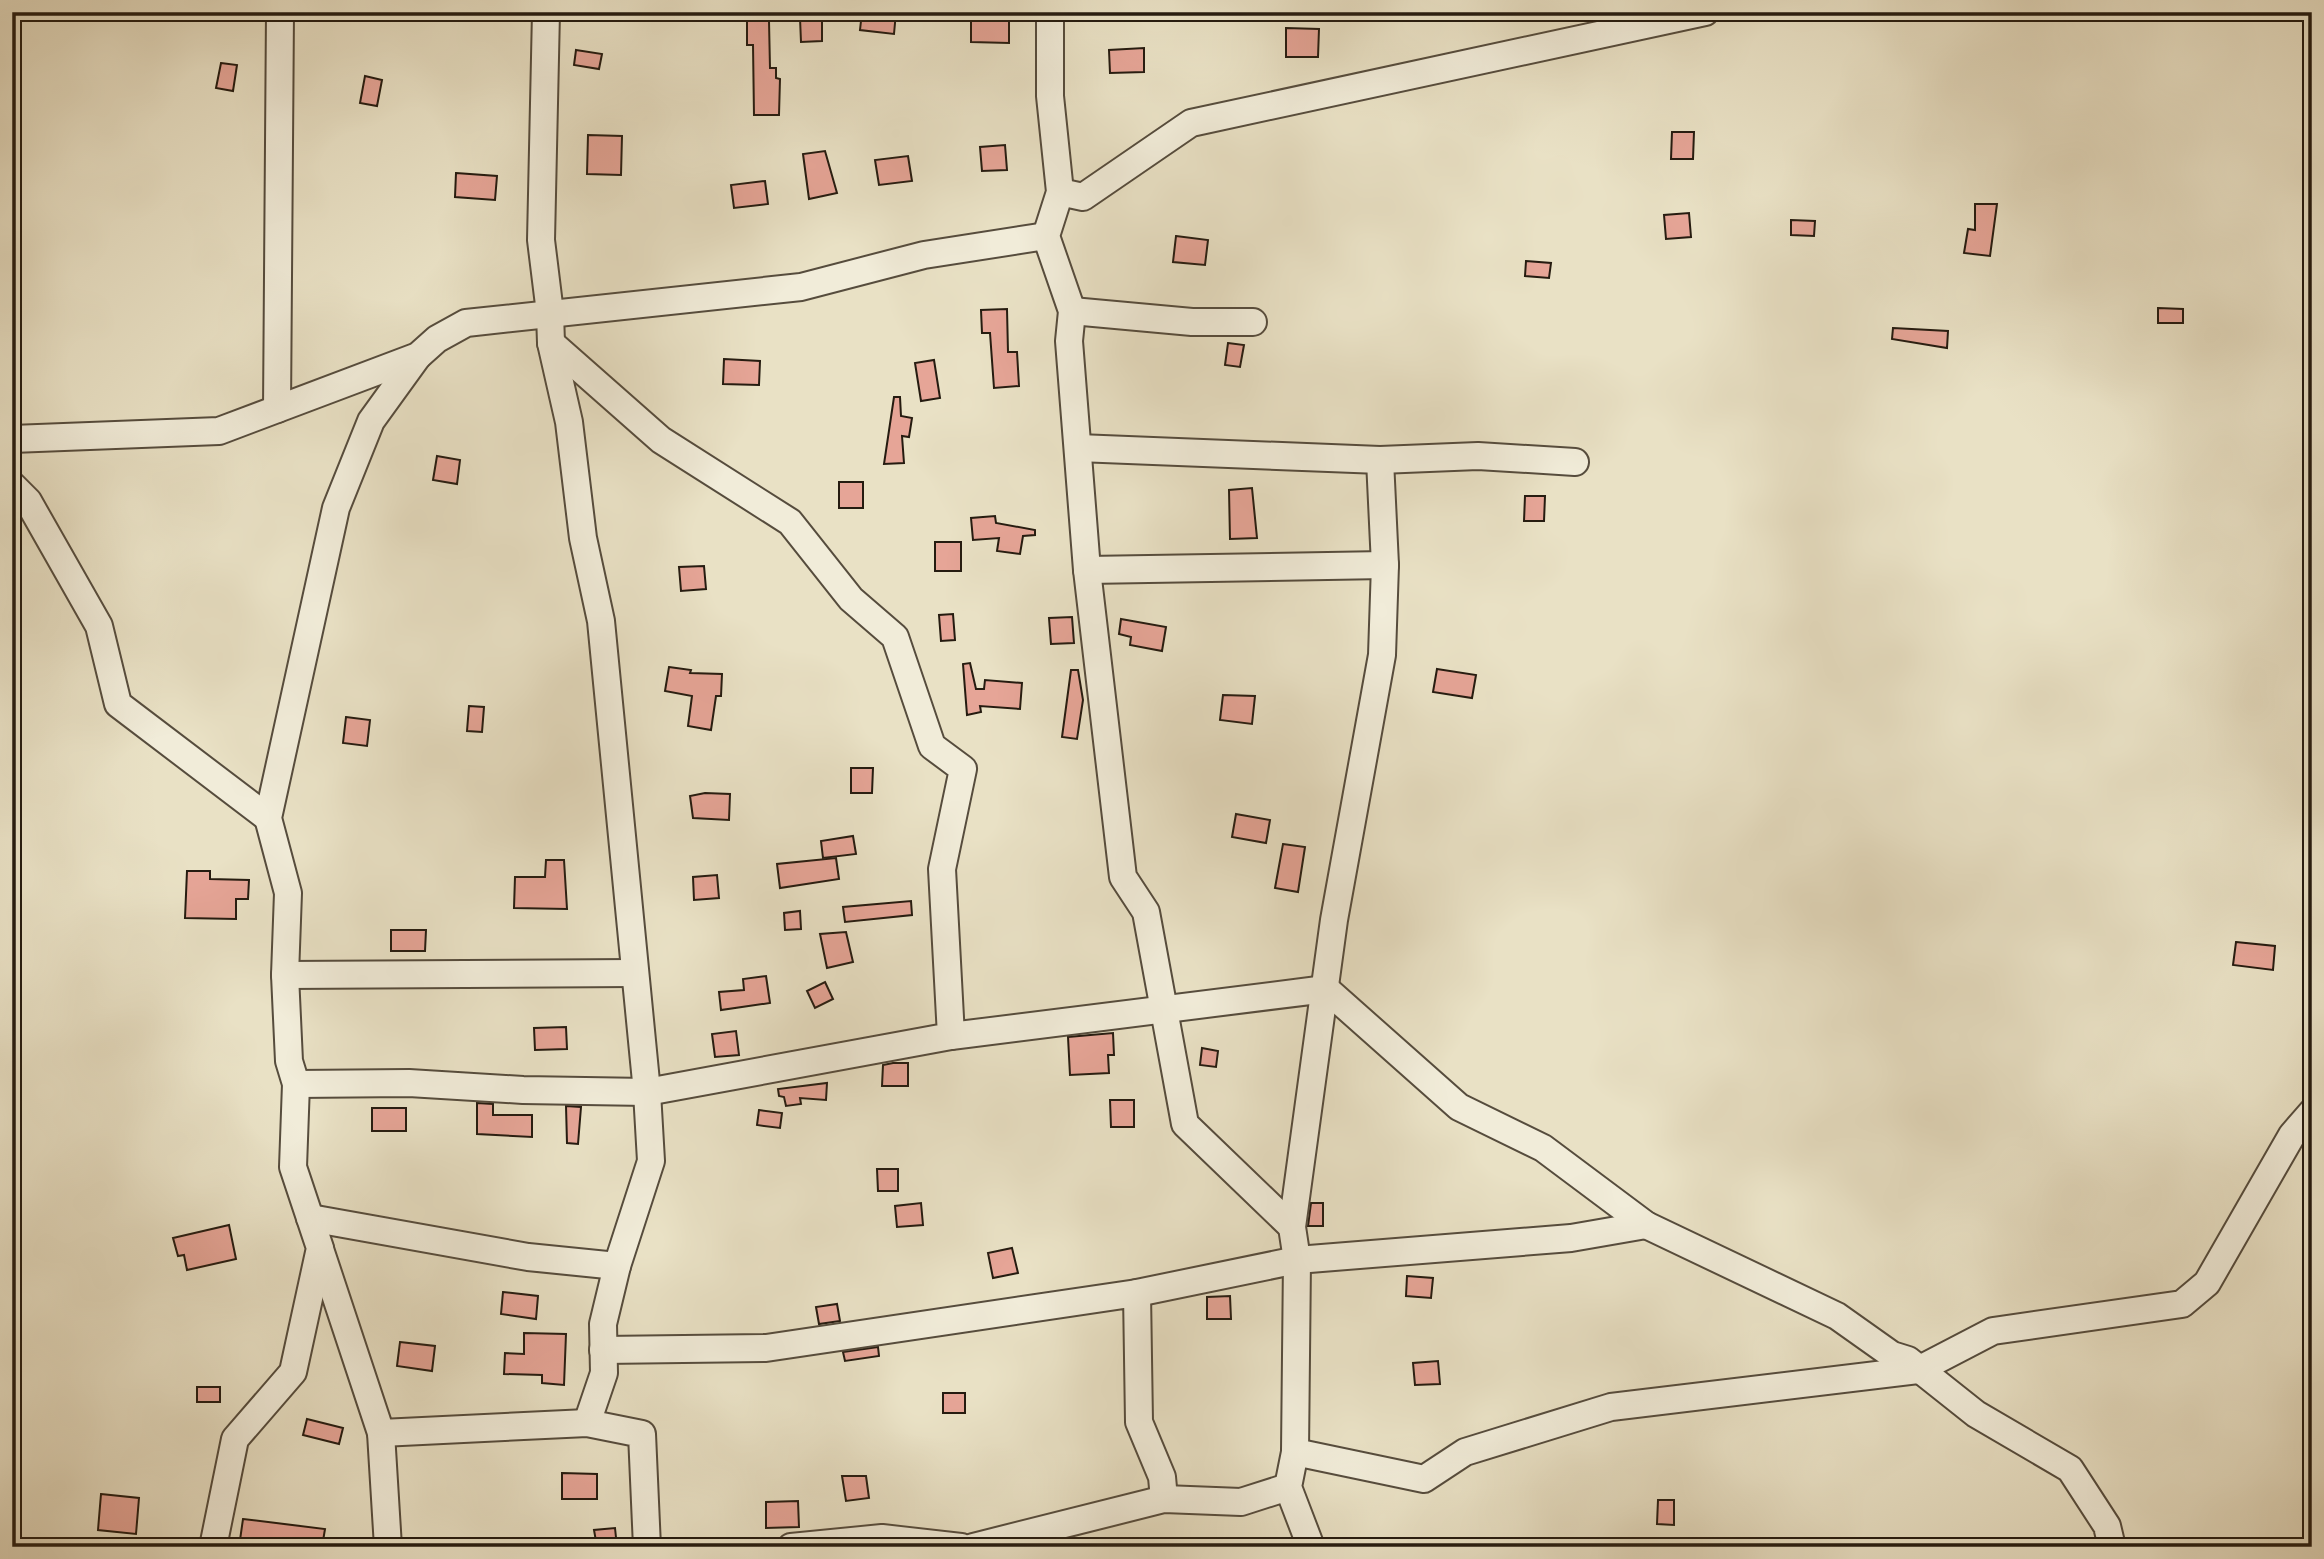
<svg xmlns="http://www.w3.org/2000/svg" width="2324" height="1559" font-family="'IM FELL Double Pica',serif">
<rect width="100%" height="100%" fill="#e9e1c5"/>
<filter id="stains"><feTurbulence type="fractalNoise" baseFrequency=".00286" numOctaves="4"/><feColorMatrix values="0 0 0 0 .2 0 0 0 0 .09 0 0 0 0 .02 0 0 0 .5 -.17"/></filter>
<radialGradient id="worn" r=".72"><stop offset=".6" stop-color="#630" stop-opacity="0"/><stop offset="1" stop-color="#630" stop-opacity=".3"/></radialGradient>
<g fill="#e6a597" stroke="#251b10" stroke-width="2">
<path d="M 862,12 L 896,12 L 894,34 L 860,30 Z"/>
<path d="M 971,12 L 1009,12 L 1009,43 L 971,42 Z"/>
<path d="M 800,18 L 822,18 L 822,41 L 801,42 Z"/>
<path d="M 747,21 L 769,21 L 770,68 L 776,68 L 776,78 L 780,79 L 779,115 L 754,115 L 753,45 L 747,45 Z"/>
<path d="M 1286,28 L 1319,29 L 1318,57 L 1286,57 Z"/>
<path d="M 1144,48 L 1144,72 L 1110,73 L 1109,50 Z"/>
<path d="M 576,50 L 602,54 L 599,69 L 574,65 Z"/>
<path d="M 221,63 L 237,65 L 233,91 L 216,88 Z"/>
<path d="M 365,76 L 382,80 L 377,106 L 360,103 Z"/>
<path d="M 1672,132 L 1694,132 L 1693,159 L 1671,159 Z"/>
<path d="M 588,135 L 622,136 L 621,175 L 587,174 Z"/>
<path d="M 1005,145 L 1007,170 L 982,171 L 980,147 Z"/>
<path d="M 825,151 L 837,193 L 809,199 L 803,154 Z"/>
<path d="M 908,156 L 912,181 L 879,185 L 875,160 Z"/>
<path d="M 456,173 L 497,176 L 495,200 L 455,197 Z"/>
<path d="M 765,181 L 768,204 L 734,208 L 731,185 Z"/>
<path d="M 1975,204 L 1997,204 L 1990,256 L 1964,253 L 1968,229 L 1975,230 Z"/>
<path d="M 1689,213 L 1691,237 L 1666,239 L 1664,215 Z"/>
<path d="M 1791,220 L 1815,221 L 1814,236 L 1791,235 Z"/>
<path d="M 1176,236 L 1208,240 L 1205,265 L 1173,262 Z"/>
<path d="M 1526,261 L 1551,263 L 1549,278 L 1525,276 Z"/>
<path d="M 2158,308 L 2183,309 L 2183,323 L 2158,323 Z"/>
<path d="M 1007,309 L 1008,352 L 1017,352 L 1019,386 L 994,388 L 990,333 L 982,333 L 981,310 Z"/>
<path d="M 1893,328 L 1948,331 L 1947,348 L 1892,339 Z"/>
<path d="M 1228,343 L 1244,345 L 1240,367 L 1225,365 Z"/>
<path d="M 724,359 L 760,361 L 759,385 L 723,384 Z"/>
<path d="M 934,360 L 940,398 L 921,401 L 915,363 Z"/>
<path d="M 894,397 L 900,397 L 901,416 L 912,418 L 909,437 L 902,436 L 904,463 L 884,464 Z"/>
<path d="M 437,456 L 460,460 L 457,484 L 433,480 Z"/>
<rect x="839" y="482" width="24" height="26"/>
<path d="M 1252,488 L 1257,538 L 1230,539 L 1229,490 Z"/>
<path d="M 1525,496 L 1545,496 L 1544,521 L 1524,521 Z"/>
<path d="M 995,516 L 996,523 L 1035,530 L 1035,535 L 1023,536 L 1020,554 L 997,551 L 999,538 L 973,540 L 971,518 Z"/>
<rect x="935" y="542" width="26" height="29"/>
<path d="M 704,566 L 706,589 L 681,591 L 679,567 Z"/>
<path d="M 953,614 L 955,640 L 941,641 L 939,615 Z"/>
<path d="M 1072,617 L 1074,643 L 1051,644 L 1049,618 Z"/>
<path d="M 1121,619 L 1166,627 L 1162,651 L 1130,645 L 1131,637 L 1119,634 Z"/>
<path d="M 970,663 L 976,689 L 984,689 L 985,680 L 1022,683 L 1020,709 L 980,706 L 981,712 L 967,715 L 963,664 Z"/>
<path d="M 669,667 L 691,670 L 690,673 L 722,674 L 721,696 L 716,696 L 711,730 L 688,726 L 692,696 L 665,691 Z"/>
<path d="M 1437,669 L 1476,675 L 1472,698 L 1433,692 Z"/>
<path d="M 1071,670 L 1078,670 L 1083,700 L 1077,739 L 1062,737 Z"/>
<path d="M 1223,695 L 1255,696 L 1252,724 L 1220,720 Z"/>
<path d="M 469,706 L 484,707 L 482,732 L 467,731 Z"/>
<path d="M 346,717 L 370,720 L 367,746 L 343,743 Z"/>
<path d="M 851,768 L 873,768 L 872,793 L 851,793 Z"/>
<path d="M 705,793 L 730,794 L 729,820 L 693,818 L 690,796 Z"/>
<path d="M 1236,814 L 1270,820 L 1266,843 L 1232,837 Z"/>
<path d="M 853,836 L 856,854 L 823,858 L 821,841 Z"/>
<path d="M 1283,844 L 1305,847 L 1298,892 L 1275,888 Z"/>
<path d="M 836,858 L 839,879 L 780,888 L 777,864 Z"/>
<path d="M 546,860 L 564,860 L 567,909 L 514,908 L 515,877 L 545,877 Z"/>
<path d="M 187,871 L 210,871 L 210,879 L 249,880 L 248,899 L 236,899 L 236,919 L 185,918 Z"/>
<path d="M 717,875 L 719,898 L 694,900 L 693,877 Z"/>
<path d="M 911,901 L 912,915 L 845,922 L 843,907 Z"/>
<path d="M 800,911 L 801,929 L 785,930 L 784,913 Z"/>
<path d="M 391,930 L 426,930 L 425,951 L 391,951 Z"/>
<path d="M 846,932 L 853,962 L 827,968 L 820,934 Z"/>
<path d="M 2236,942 L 2275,946 L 2273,970 L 2233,965 Z"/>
<path d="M 766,976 L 770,1003 L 721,1010 L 719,992 L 744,990 L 743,979 Z"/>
<path d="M 825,982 L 833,999 L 815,1008 L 807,991 Z"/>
<path d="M 566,1027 L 567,1049 L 535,1050 L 534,1028 Z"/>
<path d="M 736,1031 L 739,1055 L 715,1057 L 712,1034 Z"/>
<path d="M 1113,1033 L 1114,1055 L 1108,1055 L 1109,1073 L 1070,1075 L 1068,1037 Z"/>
<path d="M 1202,1048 L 1218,1051 L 1216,1067 L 1200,1065 Z"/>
<path d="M 893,1063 L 908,1063 L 908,1086 L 882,1086 L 883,1065 Z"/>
<path d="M 827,1083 L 826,1100 L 800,1098 L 801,1104 L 786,1106 L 784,1097 L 779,1096 L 778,1089 Z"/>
<path d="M 1110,1100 L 1134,1100 L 1134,1127 L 1111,1127 Z"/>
<path d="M 477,1103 L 493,1104 L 493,1115 L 532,1115 L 532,1137 L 477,1134 Z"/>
<path d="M 566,1106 L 581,1107 L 578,1144 L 567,1143 Z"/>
<rect x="372" y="1108" width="34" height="23"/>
<path d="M 759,1110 L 782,1113 L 780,1128 L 757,1125 Z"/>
<path d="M 877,1169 L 898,1169 L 898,1191 L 878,1191 Z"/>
<path d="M 921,1203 L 923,1225 L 897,1227 L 895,1206 Z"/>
<path d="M 1311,1203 L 1323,1203 L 1323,1226 L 1308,1226 Z"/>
<path d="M 229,1225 L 236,1259 L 187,1270 L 184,1255 L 178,1256 L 173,1238 Z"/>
<path d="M 1012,1248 L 1018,1273 L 993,1278 L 988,1253 Z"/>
<path d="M 1407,1276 L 1433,1278 L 1431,1298 L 1406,1296 Z"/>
<path d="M 503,1292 L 538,1296 L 536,1319 L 501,1314 Z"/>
<path d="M 1230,1296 L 1231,1319 L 1207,1319 L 1207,1297 Z"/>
<path d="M 837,1304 L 840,1321 L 819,1324 L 816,1307 Z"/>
<path d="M 524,1333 L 566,1334 L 564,1385 L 542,1383 L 542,1375 L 504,1374 L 505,1353 L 524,1354 Z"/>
<path d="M 400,1342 L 435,1346 L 432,1371 L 397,1366 Z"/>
<path d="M 878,1347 L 879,1356 L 845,1361 L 843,1352 Z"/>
<path d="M 1438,1361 L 1440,1384 L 1415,1385 L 1413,1363 Z"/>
<rect x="197" y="1387" width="23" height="15"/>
<rect x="943" y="1393" width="22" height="20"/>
<path d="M 307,1419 L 343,1428 L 339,1444 L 303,1435 Z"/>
<path d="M 562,1473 L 597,1474 L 597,1499 L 562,1499 Z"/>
<path d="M 842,1476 L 866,1476 L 869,1498 L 846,1501 Z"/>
<path d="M 101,1494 L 139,1498 L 136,1534 L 98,1530 Z"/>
<path d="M 1658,1500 L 1674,1500 L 1674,1525 L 1657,1524 Z"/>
<path d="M 798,1501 L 799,1527 L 766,1528 L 766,1502 Z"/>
<path d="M 243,1519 L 325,1529 L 322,1547 L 239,1547 Z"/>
<path d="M 615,1528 L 617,1547 L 597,1547 L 594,1530 Z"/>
</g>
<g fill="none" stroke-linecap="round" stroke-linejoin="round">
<g stroke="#564c3d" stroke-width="30">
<g id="minor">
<path d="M 546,12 L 541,240 L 550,313 L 551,343 L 569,422 L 583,538 L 601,621 L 647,1092 L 651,1161 L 617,1266 L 603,1324 L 604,1373 L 587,1423"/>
<path d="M 1050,12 L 1050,96 L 1060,192 L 1046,236 L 1072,311 L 1069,341 L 1087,570 L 1123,877 L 1146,912 L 1185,1124 L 1292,1227"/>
<path d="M 1060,192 L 1083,197 L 1191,123 L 1705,12"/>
<path d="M 1072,311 L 1192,322 L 1253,322"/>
<path d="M 277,409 L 280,12"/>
<path d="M 12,439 L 219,431 L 418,356 L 437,339 L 466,323 L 801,287 L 924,255 L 1046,236"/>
<path d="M 1078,448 L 1380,460 L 1478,456 L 1575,462"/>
<path d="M 12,485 L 28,501 L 99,626 L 118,704 L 268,818"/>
<path d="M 1087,570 L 1385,565"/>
<path d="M 285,975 L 634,973"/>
<path d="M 951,1036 L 1326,989 L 1459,1107 L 1543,1148 L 1646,1225 L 1837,1316 L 1892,1355 L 1908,1360 L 1976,1414 L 2070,1469 L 2107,1526 L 2112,1547"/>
<path d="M 296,1084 L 409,1083 L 523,1090 L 647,1092 L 951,1036 L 942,869 L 963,769 L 932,746 L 895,637 L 851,599 L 790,522 L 661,440 L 551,343"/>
<path d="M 310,1218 L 528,1257 L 617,1266"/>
<path d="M 320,1249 L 381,1433 L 388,1547"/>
<path d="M 1137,1293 L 1297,1260 L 1571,1238 L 1646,1225"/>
<path d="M 603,1350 L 766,1348 L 1137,1293 L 1139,1422 L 1162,1477 L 1164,1499"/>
<path d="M 381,1433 L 587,1423 L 642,1434 L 647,1547"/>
<path d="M 1295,1452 L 1424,1479 L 1465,1452 L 1611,1407 L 1918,1370 L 1993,1331 L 2182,1304 L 2207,1283 L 2292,1135 L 2312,1112"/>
<path d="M 213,1547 L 235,1439 L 293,1372 L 320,1248 L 293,1167 L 296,1084 L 289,1061 L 285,975 L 288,893 L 268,818 L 336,508 L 371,421 L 418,356"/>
<path d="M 791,1547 L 882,1538 L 961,1547"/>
<path d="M 973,1547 L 1164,1499 L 1241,1502 L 1288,1487"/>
<path d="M 1311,1547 L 1288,1487 L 1295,1452 L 1297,1260 L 1292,1227 L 1334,920 L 1382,655 L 1385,565 L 1380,460"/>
</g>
</g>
<use href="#minor" stroke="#f1ecd9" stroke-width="26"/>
</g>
<rect width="2324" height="1559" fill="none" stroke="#e9e1c5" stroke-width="42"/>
<rect x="14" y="14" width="2296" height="1531" fill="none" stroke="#251b10" stroke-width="3.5"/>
<rect x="21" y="21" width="2282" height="1517" fill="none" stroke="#251b10" stroke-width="2"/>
<rect width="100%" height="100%" filter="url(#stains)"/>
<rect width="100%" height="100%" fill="url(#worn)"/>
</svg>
